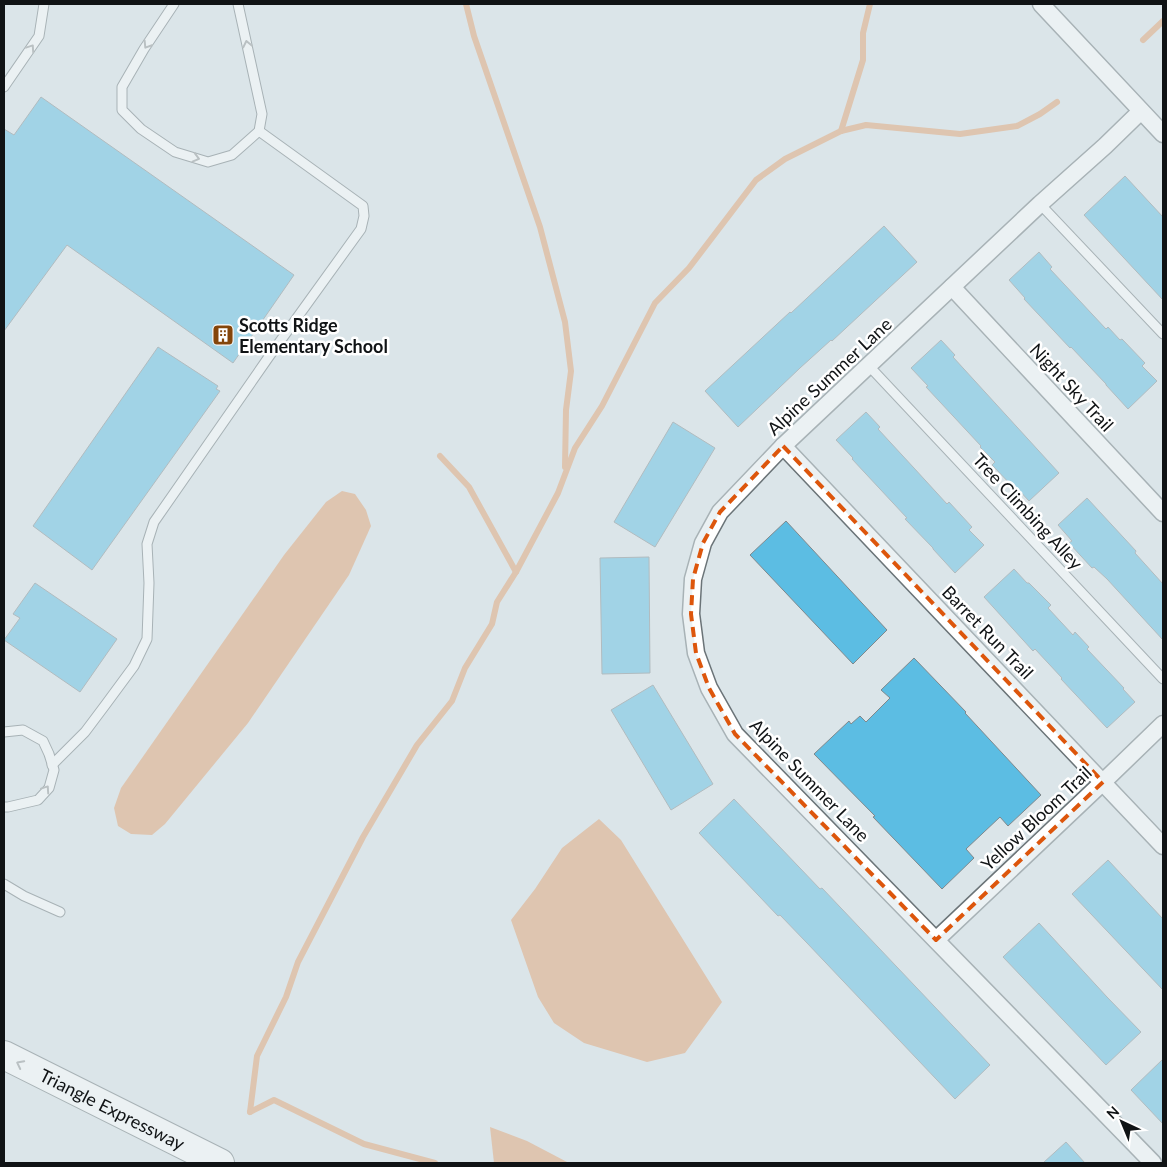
<svg xmlns="http://www.w3.org/2000/svg" width="1167" height="1167" font-family="Lato,sans-serif">
<rect width="100%" height="100%" fill="#dbe5e9"/>
<g fill="#e39d6b">
<path d="M 342,491 L 355,494 L 366,510 L 371,526 L 349,575 L 248,723 L 165,824 L 152,835 L 131,834 L 118,826 L 114,808 L 121,788 L 284,555 L 326,502 Z"/>
<path d="M 599,819 L 621,840 L 722,1002 L 685,1053 L 647,1062 L 584,1043 L 554,1023 L 538,997 L 511,920 L 535,889 L 562,848 Z"/>
<path d="M 490,1127 L 527,1141 L 569,1163 L 494,1163 Z"/>
</g>
<g fill="none" stroke-linecap="round" stroke-linejoin="round">
<g stroke="#e39d6b" stroke-width="6">
<path d="M 466,4 L 474,36 L 540,227 L 565,322 L 571,371 L 566,410 L 565,467"/>
<path d="M 1143,40 L 1163,21"/>
<path d="M 841,131 L 863,60 L 863,33 L 870,4"/>
<path d="M 440,456 L 469,487 L 516,572"/>
<path d="M 250,1112 L 257,1056 L 286,997 L 298,962 L 363,837 L 417,745 L 452,701 L 465,668 L 492,624 L 497,602 L 516,572 L 558,493 L 575,448 L 602,406 L 655,303 L 689,268 L 756,180 L 785,159 L 841,131 L 866,125 L 960,134 L 1017,126 L 1040,114 L 1057,102"/>
<path d="M 250,1112 L 274,1100 L 364,1144 L 435,1163"/>
</g>
</g>
<g fill="#5cbde3" stroke="#7f888c">
<path d="M 41,97 L 294,275 L 233,363 L 67,245 L 4,331 L 4,129 L 14,135 Z"/>
<path d="M 1125,176 L 1163,217 L 1163,300 L 1084,215 Z"/>
<path d="M 884,226 L 917,262 L 832,341 L 831,340 L 800,368 L 738,427 L 705,391 L 790,312 L 791,313 Z"/>
<path d="M 1039,252 L 1052,267 L 1050,269 L 1106,329 L 1108,327 L 1120,340 L 1122,339 L 1145,363 L 1142,366 L 1157,381 L 1128,409 L 1106,385 L 1106,384 L 1071,347 L 1070,348 L 1024,299 L 1025,298 L 1009,280 Z"/>
<path d="M 941,340 L 955,355 L 953,357 L 1059,473 L 1029,501 L 1017,488 L 1015,489 L 992,465 L 995,462 L 980,447 L 981,446 L 926,387 L 928,386 L 911,368 Z"/>
<path d="M 158,347 L 218,386 L 216,389 L 220,391 L 92,570 L 33,526 Z"/>
<path d="M 866,412 L 880,427 L 878,429 L 914,468 L 947,504 L 949,502 L 972,527 L 969,530 L 984,545 L 955,573 L 933,549 L 933,548 L 905,519 L 907,518 L 852,459 L 853,458 L 836,440 Z"/>
<path d="M 673,422 L 715,448 L 655,547 L 614,522 Z"/>
<path d="M 1087,498 L 1136,551 L 1135,553 L 1163,584 L 1163,640 L 1107,579 L 1094,567 L 1092,568 L 1069,543 L 1072,541 L 1058,525 Z"/>
<path d="M 786,521 L 887,630 L 853,664 L 750,555 Z"/>
<path d="M 649,557 L 650,673 L 602,674 L 600,558 Z"/>
<path d="M 1014,569 L 1027,583 L 1029,583 L 1051,605 L 1048,608 L 1073,635 L 1075,632 L 1089,647 L 1087,649 L 1124,688 L 1123,689 L 1135,702 L 1107,728 L 1061,679 L 1062,678 L 1035,649 L 1033,651 L 984,597 Z"/>
<path d="M 35,583 L 117,639 L 80,692 L 4,640 L 20,618 L 13,614 Z"/>
<path d="M 914,658 L 966,712 L 965,713 L 1041,795 L 1008,826 L 1000,817 L 966,849 L 974,858 L 942,889 L 873,817 L 875,816 L 814,754 L 849,721 L 851,724 L 860,716 L 866,722 L 890,698 L 881,690 Z"/>
<path d="M 653,685 L 713,784 L 671,810 L 611,710 Z"/>
<path d="M 734,799 L 820,889 L 822,888 L 990,1065 L 955,1099 L 807,943 L 780,915 L 778,916 L 699,833 Z"/>
<path d="M 1108,860 L 1163,919 L 1163,990 L 1072,894 Z"/>
<path d="M 1039,923 L 1107,997 L 1141,1032 L 1106,1065 L 1003,957 Z"/>
<path d="M 1163,1059 L 1163,1124 L 1131,1090 Z"/>
<path d="M 1066,1142 L 1085,1163 L 1043,1163 Z"/>
</g>
<g fill="none" stroke-linecap="round" stroke-linejoin="round">
<g stroke="#6b7478" stroke-width="11">
<g id="lane">
<path d="M 174,4 L 144,49 L 122,87 L 122,110 L 141,129 L 175,152 L 208,162 L 232,155 L 259,131 L 262,114 L 238,4"/>
<path d="M 4,87 L 39,36 L 44,4"/>
<path d="M 1040,204 L 1163,334"/>
<path d="M 869,366 L 1163,679"/>
<path d="M 4,732 L 23,730 L 43,741 L 49,754 L 54,770 L 49,788 L 38,800 L 8,807 L 4,807"/>
<path d="M 52,765 L 85,732 L 106,704 L 134,666 L 147,639 L 149,583 L 147,544 L 154,522 L 268,358 L 361,229 L 364,216 L 363,206 L 259,131"/>
<path d="M 4,884 L 24,896 L 60,912"/>
</g>
</g>
<g stroke="#6b7478" stroke-width="19">
<g id="street">
<path d="M 1041,4 L 1163,134"/>
<path d="M 1141,111 L 1105,146 L 1040,204 L 783,446 L 720,512 L 703,543 L 693,579 L 691,614 L 696,653 L 709,688 L 735,734 L 1153,1163"/>
<path d="M 952,287 L 1163,513"/>
<path d="M 783,446 L 1163,846"/>
<path d="M 936,940 L 1103,782 L 1163,724"/>
</g>
</g>
<g stroke="#6b7478" stroke-width="30">
<g id="highway">
<path id="s1" d="M 4,1055 L 220,1163"/>
</g>
</g>
<use href="#lane" stroke="#fff" stroke-width="9"/>
<use href="#street" stroke="#fff" stroke-width="16"/>
<use href="#highway" stroke="#fff" stroke-width="28"/>
</g>
<defs><path id="oneway-chevron" d="M-2-3.5L2.5 0L-2 3.5" fill="none" stroke-width="1.6" stroke-linecap="round" stroke-linejoin="round" transform="scale(1.25)"/></defs>
<g stroke="#939596">
<use href="#oneway-chevron" transform="translate(247 44) rotate(-102)"/>
<use href="#oneway-chevron" transform="translate(147 45) rotate(122)"/>
<use href="#oneway-chevron" transform="translate(31 48) rotate(-56)"/>
<use href="#oneway-chevron" transform="translate(196 158) rotate(15)"/>
<use href="#oneway-chevron" transform="translate(46 789) rotate(-56)"/>
<use href="#oneway-chevron" transform="translate(20 1064) rotate(-153)"/>
</g>
<path d="M0 0H1167V1167H0ZM 783,446 L 1103,782 L 936,940 L 735,734 L 709,688 L 696,653 L 691,614 L 693,579 L 703,543 L 720,512 Z" fill="#dbe5e9" fill-opacity=".55" fill-rule="evenodd"/>
<path fill="none" stroke="#dd560c" stroke-width="4" stroke-dasharray="10 6" stroke-linejoin="round" d="M 783,446 L 1103,782 L 936,940 L 735,734 L 709,688 L 696,653 L 691,614 L 693,579 L 703,543 L 720,512 Z"/>
<defs>
<g id="building-square" transform="scale(1.125)"><rect x="-9" y="-9" width="18" height="18" rx="4" fill="#84450a" stroke="#fff"/><path d="M-4-6H4V6H1V3H-1V6H-4ZM-2.5-4.3h1.7v1.8h-1.7ZM.8-4.3h1.7v1.8H.8ZM-2.5-1h1.7V.8h-1.7ZM.8-1h1.7V.8H.8Z" fill="#fff"/></g>
</defs>
<g fill-rule="evenodd">
<use href="#building-square" x="223" y="335"/>
</g>
<g text-anchor="middle" dominant-baseline="central" stroke-width="5" stroke-linejoin="round" paint-order="stroke">
<g font-size="18" font-weight="bold" fill="#101315" stroke="#fff" text-anchor="start">
<text x="239" y="325">Scotts Ridge<tspan x="239" dy="21">Elementary School</tspan></text>
</g>
<g font-size="18" fill="#101315" stroke="#fff">
<text transform="translate(829 376) rotate(-43)">Alpine Summer Lane</text>
<text transform="translate(1072 387) rotate(47)">Night Sky Trail</text>
<text transform="translate(1028 511) rotate(47)">Tree Climbing Alley</text>
<text transform="translate(988 632) rotate(46)">Barret Run Trail</text>
<text transform="translate(810 780) rotate(46)">Alpine Summer Lane</text>
<text transform="translate(1036 818) rotate(-43)">Yellow Bloom Trail</text>
<text stroke="none"><textPath href="#s1" startOffset="121">Triangle Expressway</textPath></text>
</g>
</g>
<rect width="1167" height="1167" fill="none" stroke="#101315" stroke-width="10"/>
<g transform="translate(1122 1122) rotate(316)" stroke="#ffffff" stroke-width="4" paint-order="stroke">
<path d="M0-4L9 19L0 12L-9 19Z" fill="#101315"/>
<text y="-8" font-size="14" font-weight="bold" text-anchor="middle" fill="#101315">N</text>
</g>
</svg>
